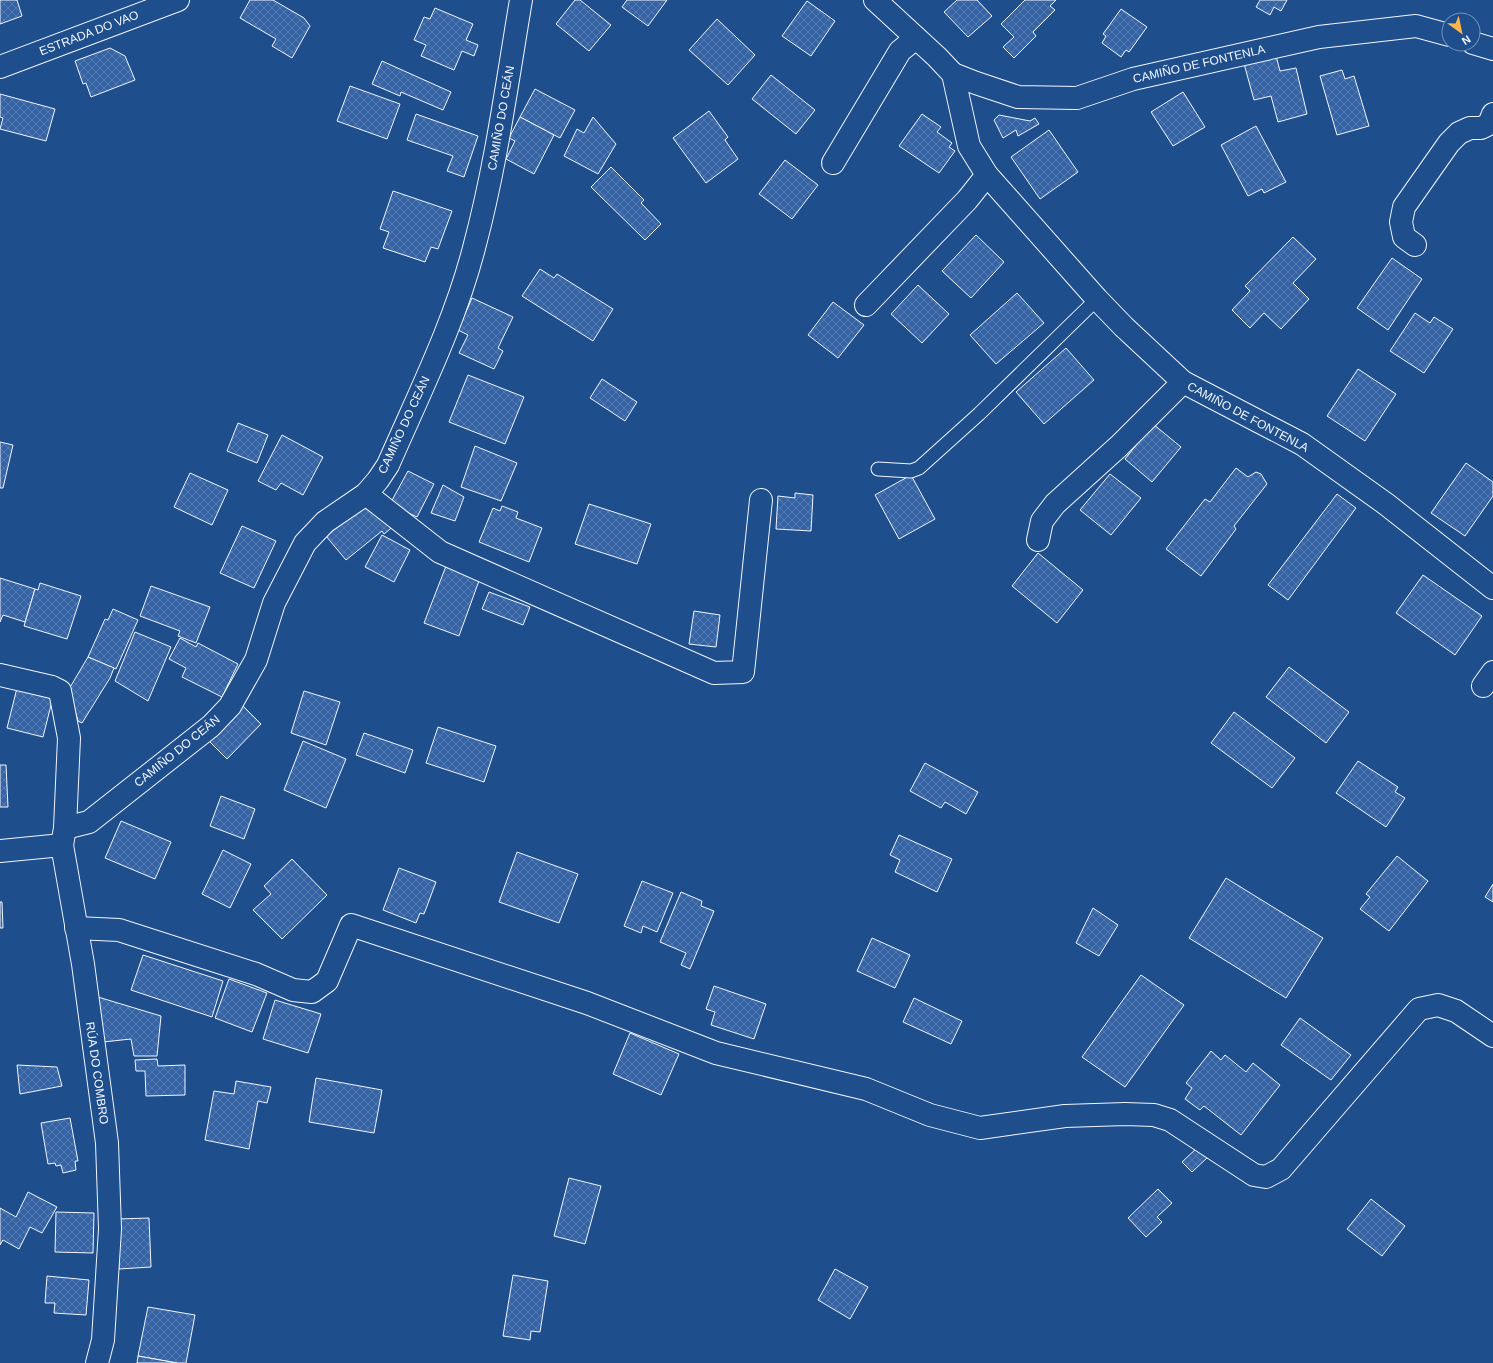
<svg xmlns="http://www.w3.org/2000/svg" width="1493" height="1363" font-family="Arial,sans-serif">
<defs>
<pattern id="building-cross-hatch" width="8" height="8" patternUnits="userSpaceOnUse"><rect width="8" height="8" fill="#3563a3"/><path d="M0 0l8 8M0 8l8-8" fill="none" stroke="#537ab1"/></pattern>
</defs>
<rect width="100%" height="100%" fill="#1f4e8c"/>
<g fill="url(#building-cross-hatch)" stroke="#f2f6ff">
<path d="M 0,0 L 17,0 L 22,16 L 0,24 Z"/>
<path d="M 250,0 L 273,0 L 304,18 L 310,26 L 292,58 L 272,46 L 276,39 L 240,18 Z"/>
<path d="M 575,0 L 580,0 L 611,25 L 589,51 L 556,24 Z"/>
<path d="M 627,0 L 667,0 L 648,26 L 622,7 Z"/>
<path d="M 957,0 L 977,0 L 992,16 L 968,37 L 944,12 Z"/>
<path d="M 1025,0 L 1056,0 L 1050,6 L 1055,10 L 1033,32 L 1036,36 L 1014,58 L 1003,47 L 1014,37 L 1001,24 Z"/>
<path d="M 1260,0 L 1287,0 L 1281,11 L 1274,7 L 1270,15 L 1256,7 Z"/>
<path d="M 807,1 L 835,21 L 811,56 L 782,36 Z"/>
<path d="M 435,8 L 473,24 L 466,40 L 478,45 L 474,56 L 462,51 L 454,70 L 421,56 L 426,45 L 414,40 L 424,17 L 430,19 Z"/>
<path d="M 1121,9 L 1147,27 L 1129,52 L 1126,50 L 1121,57 L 1102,43 L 1106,36 L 1103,34 Z"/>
<path d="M 717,19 L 755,55 L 728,85 L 689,50 Z"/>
<path d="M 110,48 L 125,56 L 135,80 L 91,97 L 86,83 L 83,84 L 75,61 Z"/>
<path d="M 1275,52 L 1280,71 L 1296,68 L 1307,114 L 1278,122 L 1271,96 L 1254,100 L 1243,60 Z"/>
<path d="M 382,61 L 451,92 L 443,110 L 401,92 L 400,96 L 372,84 Z"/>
<path d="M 1342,70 L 1345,79 L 1354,76 L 1369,126 L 1337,135 L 1320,76 Z"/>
<path d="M 771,75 L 815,110 L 796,134 L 752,99 Z"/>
<path d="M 350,86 L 400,104 L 387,139 L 337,121 Z"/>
<path d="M 535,89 L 575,110 L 560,138 L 520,117 Z"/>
<path d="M 1183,92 L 1205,127 L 1173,146 L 1151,112 Z"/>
<path d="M 0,94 L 55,109 L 46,141 L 0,129 L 3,118 L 0,117 Z"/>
<path d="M 709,111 L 728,137 L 725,140 L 738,159 L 706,183 L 673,138 Z"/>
<path d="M 416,114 L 478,136 L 464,177 L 447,171 L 453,156 L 407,140 Z"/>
<path d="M 922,114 L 941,127 L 937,132 L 952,143 L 949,147 L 955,151 L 939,173 L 899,146 Z"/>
<path d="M 999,115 L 1030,121 L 1035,118 L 1039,124 L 1018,136 L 1016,130 L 1003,138 L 994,120 Z"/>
<path d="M 520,117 L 554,135 L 534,174 L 506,159 L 515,141 L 509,138 Z"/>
<path d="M 593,117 L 616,144 L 598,174 L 564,156 L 577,129 L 584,133 Z"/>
<path d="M 1256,126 L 1286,182 L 1264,193 L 1262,189 L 1248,196 L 1221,145 Z"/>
<path d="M 1049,130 L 1078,172 L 1040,199 L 1011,157 Z"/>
<path d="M 785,160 L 818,185 L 792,219 L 759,194 Z"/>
<path d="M 611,167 L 644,200 L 641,203 L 661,224 L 645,240 L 591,187 Z"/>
<path d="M 393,191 L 452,211 L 438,249 L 431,247 L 425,262 L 383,248 L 389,232 L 380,229 Z"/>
<path d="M 976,235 L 1004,262 L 971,298 L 942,271 Z"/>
<path d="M 1293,237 L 1316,259 L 1293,283 L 1309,299 L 1281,329 L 1264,313 L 1250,328 L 1232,310 L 1250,291 L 1245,286 Z"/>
<path d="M 1392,258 L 1422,279 L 1388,330 L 1357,308 Z"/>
<path d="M 540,269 L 554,278 L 557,274 L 613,309 L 593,341 L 522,296 Z"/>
<path d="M 918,285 L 949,314 L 922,343 L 891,314 Z"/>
<path d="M 1017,293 L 1044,323 L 996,364 L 970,335 Z"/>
<path d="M 472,298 L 513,317 L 498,348 L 503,351 L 494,369 L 459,353 L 468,335 L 458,330 Z"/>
<path d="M 833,302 L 864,325 L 838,358 L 808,335 Z"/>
<path d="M 1415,313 L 1430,323 L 1434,317 L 1453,329 L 1424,373 L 1390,351 Z"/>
<path d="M 1066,348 L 1094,380 L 1044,424 L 1016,392 Z"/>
<path d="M 1358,369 L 1396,394 L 1365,441 L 1327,416 Z"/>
<path d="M 468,375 L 524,397 L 505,444 L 449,422 Z"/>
<path d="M 602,379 L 637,402 L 625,421 L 590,398 Z"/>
<path d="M 238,423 L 268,435 L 257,463 L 227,451 Z"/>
<path d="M 1153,424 L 1181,447 L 1152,482 L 1125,459 Z"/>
<path d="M 282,435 L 323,457 L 303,495 L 281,483 L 276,490 L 258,481 Z"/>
<path d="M 0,442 L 13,445 L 3,488 L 0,488 Z"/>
<path d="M 475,446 L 517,463 L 501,501 L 461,487 Z"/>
<path d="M 1466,463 L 1493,482 L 1493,496 L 1465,536 L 1431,513 Z"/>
<path d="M 1236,468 L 1248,477 L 1256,472 L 1261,474 L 1267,484 L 1234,526 L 1236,529 L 1201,576 L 1166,549 L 1205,499 L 1210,502 Z"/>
<path d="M 408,471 L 434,484 L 417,517 L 390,504 Z"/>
<path d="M 190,473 L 228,490 L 212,525 L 174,507 Z"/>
<path d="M 1110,474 L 1141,498 L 1111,535 L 1080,510 Z"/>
<path d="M 911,475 L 935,519 L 899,539 L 875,495 Z"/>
<path d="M 443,485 L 464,497 L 455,521 L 431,513 Z"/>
<path d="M 795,493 L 813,495 L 811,531 L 776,529 L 778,496 L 795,498 Z"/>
<path d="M 1337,494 L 1356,508 L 1288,600 L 1268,585 Z"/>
<path d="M 366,504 L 395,525 L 384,534 L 382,531 L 346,560 L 326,536 Z"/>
<path d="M 589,504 L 651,524 L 637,564 L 575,544 Z"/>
<path d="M 502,506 L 518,512 L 516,518 L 542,528 L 529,562 L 479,542 L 493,508 L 500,511 Z"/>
<path d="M 242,526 L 276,541 L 254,588 L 220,573 Z"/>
<path d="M 382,535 L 410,550 L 394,582 L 365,567 Z"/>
<path d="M 1038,553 L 1083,590 L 1057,623 L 1012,586 Z"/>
<path d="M 446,566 L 480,578 L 459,636 L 424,623 Z"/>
<path d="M 1423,575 L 1482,616 L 1455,655 L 1396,613 Z"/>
<path d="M 0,578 L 35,589 L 25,622 L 3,615 L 0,622 Z"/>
<path d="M 40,583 L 81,596 L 67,639 L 24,626 L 35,589 L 38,590 Z"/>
<path d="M 151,586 L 210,607 L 196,643 L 178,636 L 180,631 L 140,616 Z"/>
<path d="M 489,592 L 530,607 L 523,625 L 482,609 Z"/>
<path d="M 113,609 L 138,620 L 116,669 L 88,657 L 105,619 L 108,620 Z"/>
<path d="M 694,611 L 720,615 L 716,647 L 689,644 Z"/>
<path d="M 135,632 L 171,647 L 148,701 L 115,681 Z"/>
<path d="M 180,638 L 196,647 L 198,643 L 238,664 L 222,697 L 182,677 L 186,668 L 169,659 Z"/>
<path d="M 88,657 L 114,668 L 110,678 L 82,723 L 78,721 L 69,689 Z"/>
<path d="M 1289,667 L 1349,712 L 1326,743 L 1266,697 Z"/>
<path d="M 18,684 L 54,693 L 43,737 L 7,728 Z"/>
<path d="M 304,691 L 340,702 L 326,745 L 291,733 Z"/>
<path d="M 240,703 L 261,724 L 227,759 L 206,738 Z"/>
<path d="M 1234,712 L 1295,758 L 1272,788 L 1211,743 Z"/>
<path d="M 438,727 L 496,746 L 484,782 L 426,763 Z"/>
<path d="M 364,733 L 413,750 L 405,773 L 356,755 Z"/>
<path d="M 303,741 L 346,759 L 326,808 L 284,790 Z"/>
<path d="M 1358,761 L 1398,787 L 1395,792 L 1405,798 L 1386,827 L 1336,793 Z"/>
<path d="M 925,763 L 978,792 L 966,814 L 945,802 L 941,808 L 910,791 Z"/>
<path d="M 0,765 L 6,765 L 8,807 L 0,807 Z"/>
<path d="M 221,796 L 255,809 L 244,839 L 210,826 Z"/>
<path d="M 121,821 L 171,842 L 155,879 L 105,858 Z"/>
<path d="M 899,835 L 952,859 L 937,892 L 895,872 L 900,860 L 890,855 Z"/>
<path d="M 223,850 L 251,864 L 230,908 L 202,894 Z"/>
<path d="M 517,852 L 578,874 L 559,923 L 499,902 Z"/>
<path d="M 1397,856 L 1428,881 L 1389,931 L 1360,909 L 1370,897 L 1366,894 Z"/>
<path d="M 292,859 L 327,895 L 282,939 L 253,910 L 271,894 L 264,886 Z"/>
<path d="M 399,868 L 436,882 L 424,914 L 420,913 L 416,923 L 383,910 Z"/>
<path d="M 1226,878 L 1323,938 L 1286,998 L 1189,938 Z"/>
<path d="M 642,881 L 673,893 L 657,932 L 643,926 L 641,933 L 624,926 Z"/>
<path d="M 1493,884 L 1493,902 L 1485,897 Z"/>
<path d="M 681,892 L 702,901 L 701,906 L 714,911 L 690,969 L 681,965 L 686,953 L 660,942 Z"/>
<path d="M 0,902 L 2,902 L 3,928 L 0,928 Z"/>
<path d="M 1093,908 L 1118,925 L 1099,956 L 1076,943 Z"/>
<path d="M 872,938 L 910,955 L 895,988 L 857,971 Z"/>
<path d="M 143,955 L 223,981 L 212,1017 L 131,990 Z"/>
<path d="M 1141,975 L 1184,1005 L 1125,1087 L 1082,1057 Z"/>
<path d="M 229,979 L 267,993 L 252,1032 L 215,1018 Z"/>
<path d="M 714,986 L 766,1004 L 754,1039 L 711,1025 L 715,1012 L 706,1009 Z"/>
<path d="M 98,997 L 161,1016 L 157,1056 L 134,1056 L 131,1039 L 103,1042 Z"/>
<path d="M 914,998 L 962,1021 L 951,1044 L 903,1022 Z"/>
<path d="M 275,1000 L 321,1014 L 308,1053 L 263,1039 Z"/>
<path d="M 1300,1018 L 1351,1055 L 1331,1080 L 1281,1045 Z"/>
<path d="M 630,1033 L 679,1054 L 661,1095 L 613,1074 Z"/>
<path d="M 1211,1051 L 1221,1060 L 1225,1055 L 1246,1072 L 1253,1063 L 1280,1085 L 1241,1135 L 1204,1106 L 1200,1110 L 1185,1099 L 1192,1088 L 1186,1083 Z"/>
<path d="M 157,1059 L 158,1066 L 185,1065 L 185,1095 L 146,1096 L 145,1071 L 136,1071 L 135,1060 Z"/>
<path d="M 17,1065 L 57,1067 L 62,1086 L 20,1094 Z"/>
<path d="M 316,1078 L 382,1090 L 374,1133 L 309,1122 Z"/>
<path d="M 236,1081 L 271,1087 L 267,1103 L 258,1101 L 249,1149 L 205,1140 L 214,1091 L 234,1094 Z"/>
<path d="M 70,1118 L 78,1161 L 75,1161 L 76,1170 L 63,1173 L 61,1165 L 56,1166 L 55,1163 L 48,1164 L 41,1123 Z"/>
<path d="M 1199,1146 L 1209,1156 L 1192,1172 L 1182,1162 Z"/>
<path d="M 569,1178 L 601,1186 L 585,1244 L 554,1236 Z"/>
<path d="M 1158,1189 L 1172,1203 L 1157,1217 L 1162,1222 L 1146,1237 L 1128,1218 Z"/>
<path d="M 28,1192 L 57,1207 L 42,1233 L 30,1227 L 19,1249 L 3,1240 L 0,1245 L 0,1208 L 16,1217 Z"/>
<path d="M 1371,1199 L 1405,1226 L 1382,1256 L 1347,1229 Z"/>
<path d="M 56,1212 L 94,1213 L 93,1253 L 55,1252 Z"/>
<path d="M 149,1218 L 151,1267 L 119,1269 L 117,1219 Z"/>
<path d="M 835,1269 L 868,1287 L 850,1319 L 818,1300 Z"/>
<path d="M 513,1275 L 548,1281 L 540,1332 L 531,1331 L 530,1340 L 503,1336 Z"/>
<path d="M 47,1276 L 89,1280 L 86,1315 L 54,1313 L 55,1303 L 45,1303 Z"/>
<path d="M 148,1307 L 195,1315 L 186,1363 L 177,1363 L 138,1356 Z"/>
<path d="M 138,1356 L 177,1363 L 137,1363 Z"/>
</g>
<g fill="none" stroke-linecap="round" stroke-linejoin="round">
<g stroke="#f2f6ff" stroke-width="15">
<path id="service" d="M 878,469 L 911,471 L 919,468 L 979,414 L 1097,299"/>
</g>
<g stroke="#f2f6ff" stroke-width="24">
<g id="minor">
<path d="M 875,0 L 937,57 L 953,74 L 969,146 L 987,175 L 1097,299 L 1124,327 L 1183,382 L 1302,444 L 1386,504 L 1493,588"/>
<path d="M 1473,43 L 1493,49"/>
<path d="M 953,74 L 976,83 L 1018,97 L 1077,98 L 1133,79 L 1319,37 L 1416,26 L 1449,35"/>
<path d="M 833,163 L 900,51 L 916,38"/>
<path d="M 1415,245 L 1404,237 L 1401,222 L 1404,207 L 1449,143 L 1459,133 L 1470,128 L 1481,128 L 1489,124 L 1493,114"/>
<path d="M 866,305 L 967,200 L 987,175"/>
<path d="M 366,494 L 440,552 L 714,673 L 743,672 L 761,500"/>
<path d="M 1038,540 L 1042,521 L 1055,504 L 1119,446 L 1183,382"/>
<path d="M 0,675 L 52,687 L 60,691 L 69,738 L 65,828"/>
<path d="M 1483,686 L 1493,672"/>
<path d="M 62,845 L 65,828 L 89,822 L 211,726 L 230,706 L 256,660 L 274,603 L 305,543 L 325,522 L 366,494 L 378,480 L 388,465 C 419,394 455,322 474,248 C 496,166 507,83 521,0"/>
<path d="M 0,851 L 62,845 L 83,964 L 107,1143 L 110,1229 L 103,1340 L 97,1363"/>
<path d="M 76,928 L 119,930 L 256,974 L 293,990 L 312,992 L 327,981 L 351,925 L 587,1003 L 716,1053 L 866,1089 L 930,1115 L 980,1128 L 1065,1116 L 1125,1114 L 1154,1115 L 1170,1120 L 1254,1175 L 1266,1177 L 1281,1169 L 1419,1009 L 1438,1005 L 1456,1011 L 1493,1036"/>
</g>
</g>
<g stroke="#f2f6ff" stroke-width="24">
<path id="tertiary" d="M 0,67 L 178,0"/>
</g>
<use href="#service" stroke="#1f4e8c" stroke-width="13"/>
<use href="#minor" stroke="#1f4e8c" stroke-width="22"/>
<use href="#tertiary" stroke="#1f4e8c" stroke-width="22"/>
</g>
<g text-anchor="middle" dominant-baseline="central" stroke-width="3" stroke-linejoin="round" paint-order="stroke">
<g font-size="12" fill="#f2f6ff" stroke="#1f4e8c">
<text transform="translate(89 33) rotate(-21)">ESTRADA DO VAO</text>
<text transform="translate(1199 64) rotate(-13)">CAMIÑO DE FONTENLA</text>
<text transform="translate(501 118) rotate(-80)">CAMIÑO DO CEÁN</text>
<text transform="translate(1248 417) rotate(28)">CAMIÑO DE FONTENLA</text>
<text transform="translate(404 425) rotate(-65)">CAMIÑO DO CEÁN</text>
<text transform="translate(177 751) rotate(-39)">CAMIÑO DO CEÁN</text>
<text transform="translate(97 1073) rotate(82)">RÚA DO COMBRO</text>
</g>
</g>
<g transform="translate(1461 32) rotate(147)"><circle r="19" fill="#1f4e8c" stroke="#7391ba"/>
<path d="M0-3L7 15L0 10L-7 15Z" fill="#ffb74d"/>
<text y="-6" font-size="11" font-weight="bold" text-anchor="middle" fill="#f2f6ff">N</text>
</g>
</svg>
